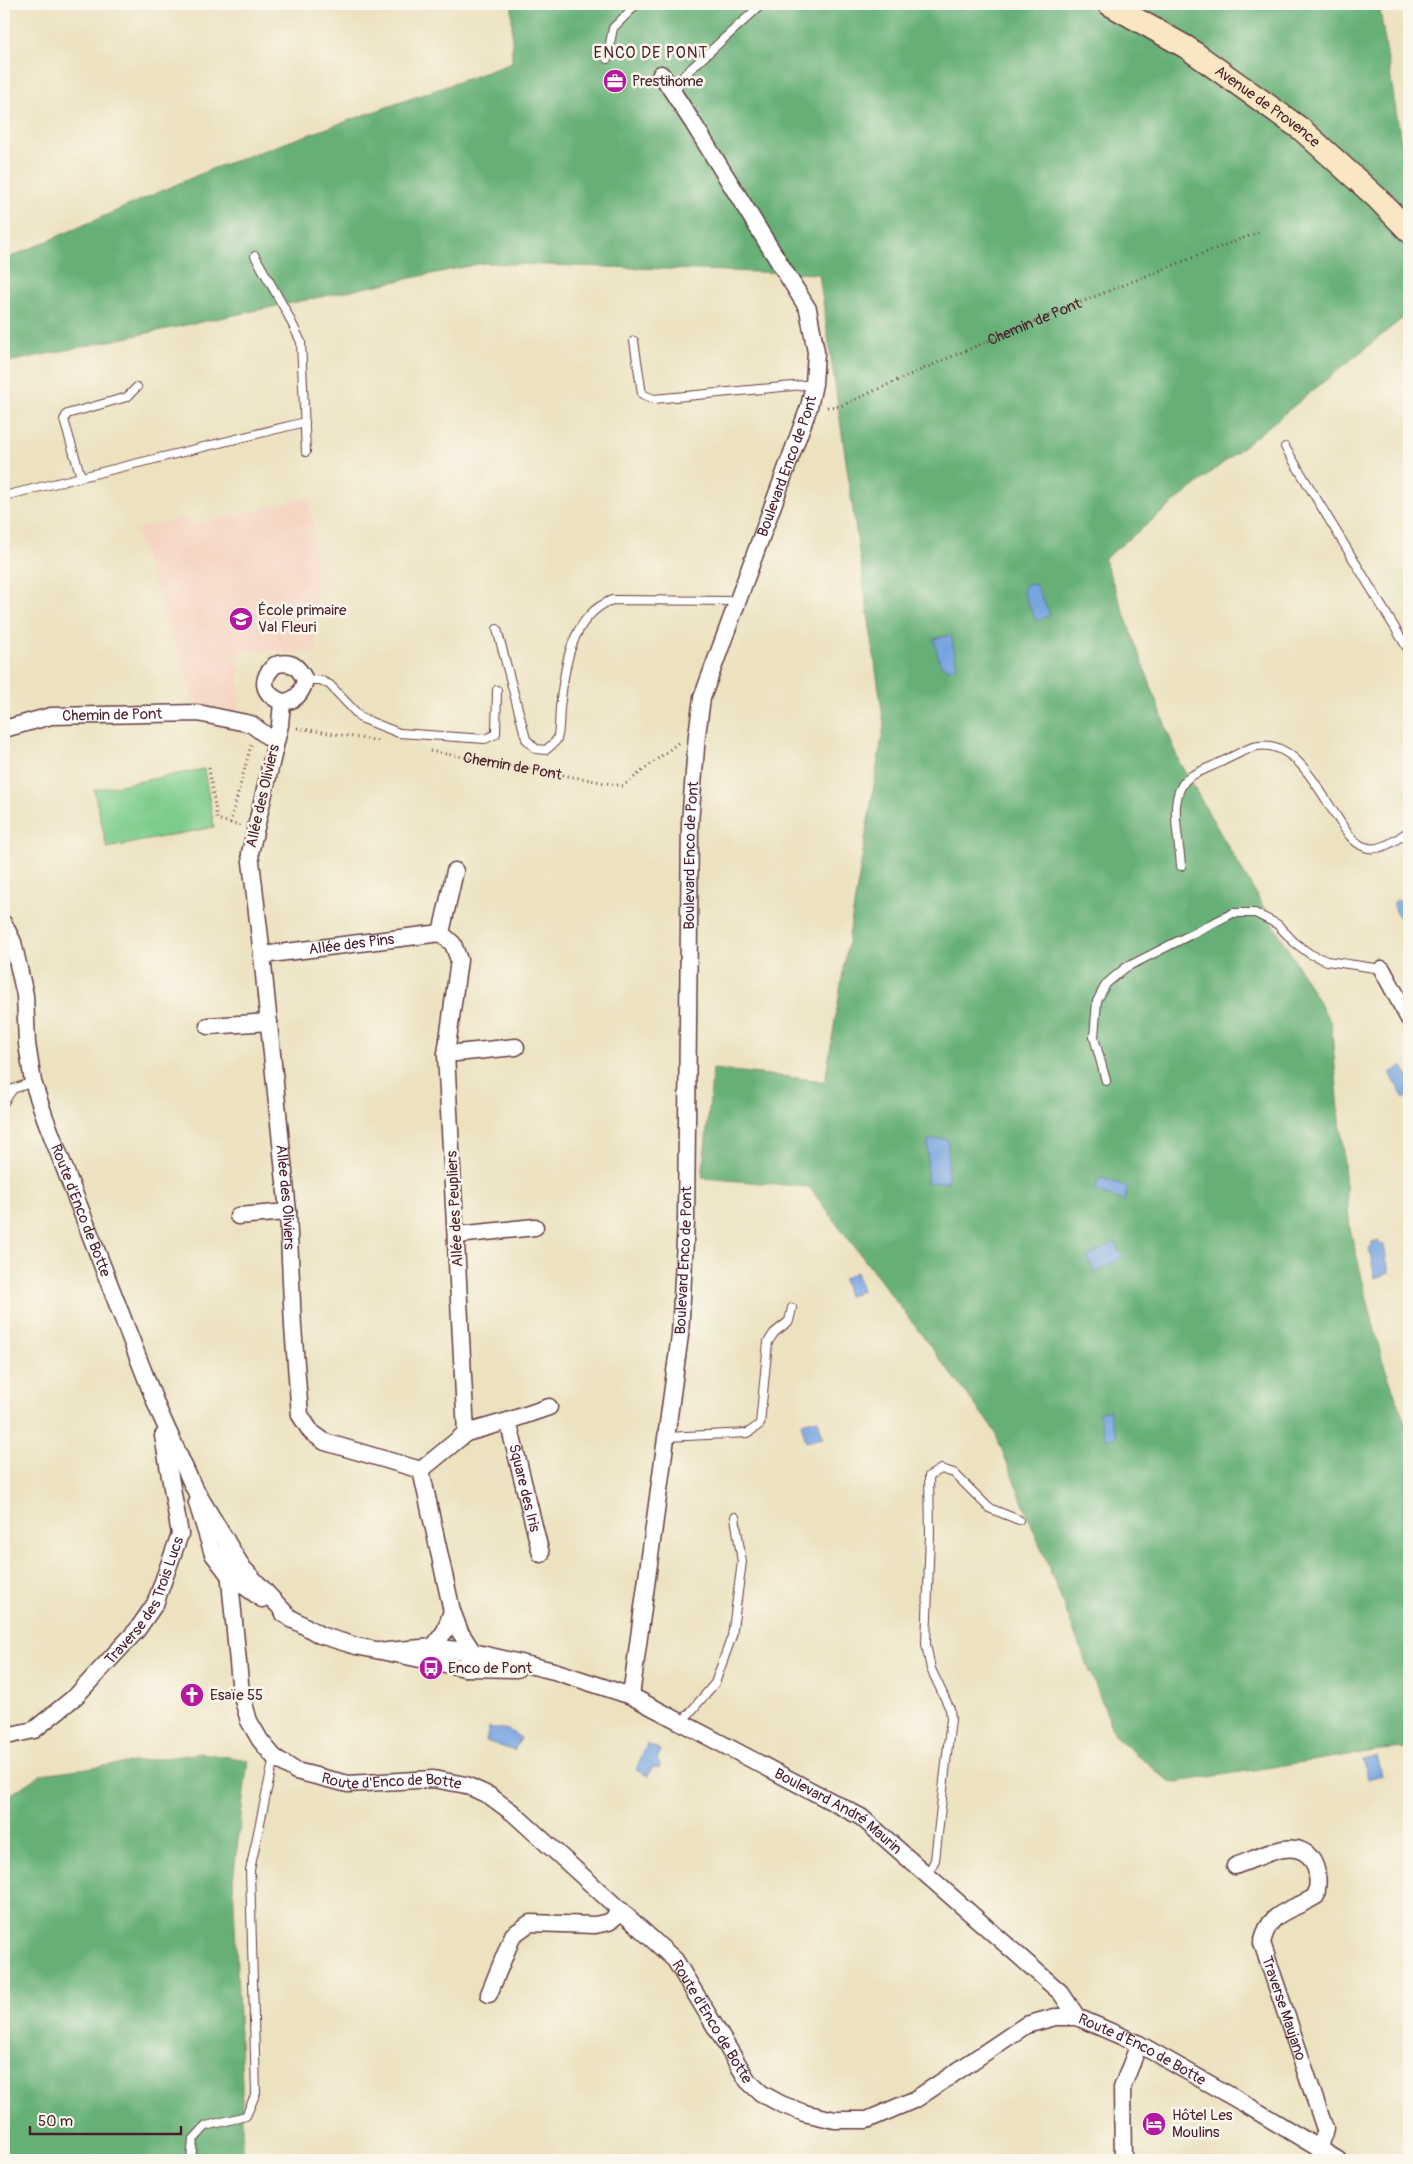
<svg xmlns="http://www.w3.org/2000/svg" width="1413" height="2164" font-family="Pangolin,sans-serif">
<rect width="100%" height="100%" fill="#fbf7ec"/>
<filter id="ink" filterUnits="userSpaceOnUse"><feTurbulence type="fractalNoise" baseFrequency=".02" numOctaves="2"/><feDisplacementMap in="SourceGraphic" scale="10" xChannelSelector="R" yChannelSelector="G"/><feConvolveMatrix kernelMatrix="1 2 1 2 8 2 1 2 1" color-interpolation-filters="sRGB"/></filter>
<filter id="wash" filterUnits="userSpaceOnUse"><feTurbulence type="fractalNoise" baseFrequency=".0096" numOctaves="4" result="noise"/><feDisplacementMap in="SourceGraphic" scale="20" xChannelSelector="R" yChannelSelector="G"/><feGaussianBlur stdDeviation="1.12" result="paint"/><feColorMatrix in="noise" values="0 0 0 0 0 0 0 0 0 0 0 0 0 0 0 0 0 1.4 0 .05"/><feComposite in="paint" operator="in"/></filter>
<g filter="url(#wash)">
<rect width="100%" height="100%" fill="#ece2c0"/>
<path fill="#f5d3c1" d="M 310,497 L 311,518 L 314,518 L 317,652 L 278,654 L 278,651 L 240,650 L 238,716 L 197,708 L 135,530 L 188,516 L 191,525 Z"/>
<path fill="#7dcc8b" stroke="#64765b" d="M 204,769 L 214,827 L 107,848 L 94,790 Z"/>
<g fill="#66b077" stroke="#586851">
<path d="M 512,4 L 1379,4 L 1409,192 L 1409,313 L 1104,559 L 1179,762 L 1331,1023 L 1350,1229 L 1382,1359 L 1409,1433 L 1409,1748 L 1380,1750 L 1171,1783 L 1116,1737 L 994,1430 L 809,1187 L 702,1178 L 713,1069 L 825,1081 L 884,725 L 819,274 L 483,263 L 4,363 L 4,260 L 214,168 L 512,63 Z"/>
<path d="M 202,1753 L 248,1760 L 233,1880 L 242,2084 L 242,2153 L 246,2160 L 4,2160 L 4,1799 L 41,1774 Z"/>
</g>
<g fill="#77a5e0" stroke="#606286">
<path d="M 1031,584 L 1036,585 L 1050,615 L 1036,621 L 1023,591 L 1026,585 Z"/>
<path d="M 951,635 L 957,667 L 948,669 L 940,664 L 934,639 Z"/>
<path d="M 1398,900 L 1402,901 L 1409,907 L 1409,925 C 1402,923 1393,910 1394,902 Z"/>
<path d="M 1402,1066 L 1409,1079 L 1409,1096 L 1404,1099 L 1390,1073 Z"/>
<path d="M 948,1139 L 948,1182 L 927,1183 L 928,1140 Z"/>
<path d="M 1100,1177 L 1128,1187 L 1124,1201 L 1095,1191 Z"/>
<path d="M 1378,1241 L 1381,1245 L 1384,1245 L 1389,1273 L 1375,1278 L 1369,1248 L 1372,1246 L 1372,1242 Z"/>
<path d="M 1115,1242 L 1123,1257 L 1095,1273 L 1087,1257 Z"/>
<path d="M 856,1272 L 862,1291 L 848,1296 L 843,1279 Z"/>
<path d="M 1109,1410 L 1117,1437 L 1106,1440 L 1098,1413 Z"/>
<path d="M 818,1419 L 823,1438 L 806,1442 L 801,1423 Z"/>
<path d="M 489,1727 L 508,1730 L 521,1738 L 514,1751 L 486,1741 Z"/>
<path d="M 647,1744 L 661,1750 L 657,1760 L 660,1764 L 659,1768 L 652,1767 L 648,1776 L 636,1770 Z"/>
<path d="M 1377,1756 L 1382,1775 L 1368,1779 L 1363,1760 Z"/>
</g>
</g>
<g filter="url(#ink)">
<g fill="none" stroke-linecap="round" stroke-linejoin="round">
<g stroke="#623c41" stroke-width="10">
<g id="service">
<path d="M 607,59 L 613,28 L 637,4"/>
<path d="M 674,94 L 684,75 L 762,4"/>
<path d="M 255,256 L 286,311 L 301,342 L 306,452"/>
<path d="M 634,341 L 642,394 L 654,399 L 814,384"/>
<path d="M 1285,447 L 1409,651"/>
<path d="M 81,477 L 64,420 L 67,414 L 127,397 L 137,387"/>
<path d="M 4,496 L 305,422"/>
<path d="M 497,629 L 526,739 L 536,749 L 546,750 C 549,747 555,743 557,739 C 560,731 559,717 560,708 C 564,670 570,616 612,600 L 738,601"/>
<path d="M 305,680 L 320,680 L 330,685 L 361,718 L 399,733 L 485,739 L 496,734 L 497,690"/>
<path d="M 1181,866 C 1180,841 1165,792 1191,776 C 1200,771 1210,767 1219,763 C 1230,758 1242,751 1253,747 C 1295,735 1320,793 1339,820 C 1345,830 1353,843 1365,847 C 1380,853 1397,839 1409,831"/>
<path d="M 1106,1081 L 1094,1037 L 1097,1001 L 1106,984 L 1125,968 L 1233,913 L 1255,913 L 1277,924 L 1294,942 L 1310,954 L 1327,961 L 1382,969"/>
<path d="M 4,1102 L 13,1089 L 33,1082"/>
<path d="M 666,1437 L 748,1433 L 760,1424 L 768,1342 L 774,1333 L 789,1321 L 792,1308"/>
<path d="M 682,1722 L 715,1683 L 732,1636 L 742,1562 L 735,1517"/>
<path d="M 928,1874 L 935,1860 L 951,1719 L 950,1709 L 931,1669 L 926,1644 L 930,1534 L 929,1476 L 941,1469 L 954,1473 L 989,1508 L 1019,1520"/>
<path d="M 191,2160 L 193,2140 L 206,2126 L 246,2116 L 256,2093 L 250,1870 L 274,1757"/>
</g>
</g>
<g stroke="#623c41" stroke-width="19">
<g id="minor">
<path id="s3" d="M 282,702 C 263,694 259,680 275,665 C 291,660 298,666 305,680 C 302,693 296,701 282,702 L 280,725 L 250,853 L 262,955 L 288,1212 L 293,1327 L 300,1415 L 311,1432 L 325,1442 L 421,1470 L 452,1611 L 460,1632 L 473,1652 L 465,1668"/>
<path id="s4" d="M 4,729 L 51,716 L 198,713 L 251,724 L 275,742"/>
<path id="s5" d="M 4,924 L 13,942 L 25,995 L 27,1044 L 33,1082 L 45,1118 L 158,1409 L 193,1486 L 242,1567 L 292,1620"/>
<path d="M 441,933 L 455,871"/>
<path id="s6" d="M 262,955 L 441,933"/>
<path d="M 1382,969 L 1409,1019"/>
<path d="M 208,1026 L 269,1022"/>
<path d="M 446,1054 L 516,1047"/>
<path d="M 238,1216 L 288,1212"/>
<path d="M 457,1235 L 535,1227"/>
<path id="s7" d="M 508,1421 L 541,1554"/>
<path d="M 466,1433 L 508,1421 L 549,1407"/>
<path d="M 421,1470 L 466,1433 L 446,1054 L 459,960 L 453,944 L 441,933"/>
<path d="M 197,1503 L 213,1554 L 229,1575 L 262,1599"/>
<path id="s8" d="M 226,1540 L 241,1693 L 249,1721 L 260,1740 L 274,1757 L 296,1771 L 348,1784 L 433,1779 L 466,1785 L 490,1796 L 513,1813 L 675,1960 L 748,2081 L 761,2093 L 781,2104 L 804,2113 L 835,2120 L 867,2120 L 916,2099 L 1026,2025 L 1055,2017 L 1077,2017 L 1139,2044 L 1245,2104 L 1338,2160"/>
<path d="M 284,1614 L 320,1635 L 356,1646 L 465,1668 L 517,1669"/>
<path id="s9" d="M 387,1651 L 433,1647 L 473,1652 L 554,1671 L 631,1696 L 861,1817 L 1061,1993 L 1077,2017"/>
<path d="M 437,1653 L 433,1647 L 445,1631 L 452,1611"/>
<path id="s10" d="M 631,1696 L 680,1335 L 686,1222 L 690,823 L 697,735 L 702,698 L 809,407 L 814,384 L 816,352 L 808,309 L 693,123 L 661,74"/>
<path id="s11" d="M 4,1734 L 11,1735 L 34,1730 L 76,1696 L 137,1630 L 155,1604 L 180,1534 L 163,1436"/>
<path id="s12" d="M 1235,1866 C 1250,1861 1267,1852 1283,1849 C 1314,1844 1321,1872 1316,1896 C 1289,1913 1270,1909 1262,1943 L 1325,2129 L 1320,2149"/>
<path d="M 489,1994 L 513,1935 L 530,1923 L 595,1925 L 609,1922 L 622,1911"/>
<path d="M 1123,2160 L 1122,2088 L 1139,2044"/>
</g>
</g>
<g stroke="#623c41" stroke-width="25">
<g id="secondary">
<path id="s13" d="M 1109,4 L 1186,47 L 1301,129 L 1376,197 L 1409,231"/>
</g>
</g>
<g stroke="#623c41" stroke-width="3" stroke-dasharray="1 4" stroke-linecap="butt">
<path id="s1" d="M 827,407 L 841,406 C 978,343 1118,286 1259,232"/>
<path d="M 297,728 L 379,741"/>
<path id="s2" d="M 430,751 L 623,786 L 678,743"/>
<path d="M 209,768 L 217,819 L 240,826"/>
<path d="M 230,823 L 251,745"/>
</g>
<use href="#service" stroke="#fff" stroke-width="8"/>
<use href="#minor" stroke="#fff" stroke-width="16"/>
<use href="#secondary" stroke="#f9e7c3" stroke-width="22"/>
</g>
</g>
<defs>
<g id="office-disc" transform="scale(1.25)"><circle r="9.5" fill="#b5179e" stroke="#fbf7ec"/><path d="M-6-3h4V-5.5h4V-3h4V5H-6ZM-1-4.5V-3h2v-1.5ZM-6 0V1H6V0Z" fill="#fff"/></g>
<g id="school-disc" transform="scale(1.25)"><circle r="9.5" fill="#b5179e" stroke="#fbf7ec"/><path d="M0-5L7-2L0 1L-7-2ZM-4 1L0 2.5L4 1V4Q0 6-4 4Z" fill="#fff"/></g>
<g id="bus-disc" transform="scale(1.25)"><circle r="9.5" fill="#b5179e" stroke="#fbf7ec"/><path d="M-5-6H5V4H4V6H2V4H-2V6H-4V4H-5ZM-3.5-4V0h7V-4ZM-3.5 1.2v1.5H-2V1.2ZM2 1.2v1.5H3.5V1.2Z" fill="#fff"/></g>
<g id="church-disc" transform="scale(1.25)"><circle r="9.5" fill="#b5179e" stroke="#fbf7ec"/><path d="M-1.2-6h2.4v3.5h3.3v2.4h-3.3V6h-2.4V-.1h-3.3v-2.4h3.3Z" fill="#fff"/></g>
<g id="hotel-disc" transform="scale(1.25)"><circle r="9.5" fill="#b5179e" stroke="#fbf7ec"/><path d="M-6-4.5h1.5V1H6V5H4.5V3h-9V5H-6ZM-4 0a1.8 1.8 0 1 1 3.6 0ZM.5 0V-2.5h3Q6-2.5 6 0Z" fill="#fff"/></g>
</defs>
<g fill-rule="evenodd">
<use href="#office-disc" x="615" y="81"/>
<use href="#school-disc" x="241" y="619"/>
<use href="#bus-disc" x="431" y="1668"/>
<use href="#church-disc" x="192" y="1695"/>
<use href="#hotel-disc" x="1154" y="2124"/>
</g>
<g text-anchor="middle" dominant-baseline="central" stroke-width="5" stroke-linejoin="round" paint-order="stroke">
<g font-size="15" fill="#4a1f2b" stroke="#fbf7ec" text-anchor="start">
<text x="632" y="81">Prestihome</text>
<text x="258" y="610">École primaire<tspan x="258" dy="17">Val Fleuri</tspan></text>
<text x="448" y="1668">Enco de Pont</text>
<text x="210" y="1695">Esaïe 55</text>
<text x="1172" y="2115">Hôtel Les<tspan x="1172" dy="17">Moulins</tspan></text>
</g>
<g font-size="15" fill="#4a1f2b" stroke="#fbf7ec">
<text stroke="none"><textPath href="#s13" startOffset="189">Avenue de Provence</textPath></text>
<text stroke="none"><textPath href="#s1" startOffset="225">Chemin de Pont</textPath></text>
<text stroke="none"><textPath href="#s10" startOffset="1249">Boulevard Enco de Pont</textPath></text>
<text stroke="none"><textPath href="#s4" startOffset="110">Chemin de Pont</textPath></text>
<text stroke="none"><textPath href="#s2" startOffset="84">Chemin de Pont</textPath></text>
<text transform="translate(263 796) rotate(-77)">Allée des Oliviers</text>
<text stroke="none"><textPath href="#s10" startOffset="844">Boulevard Enco de Pont</textPath></text>
<text stroke="none"><textPath href="#s6" startOffset="90">Allée des Pins</textPath></text>
<text stroke="none"><textPath href="#s3" startOffset="621">Allée des Oliviers</textPath></text>
<text transform="translate(455 1209) rotate(-93)">Allée des Peupliers</text>
<text stroke="none"><textPath href="#s5" startOffset="299">Route d'Enco de Botte</textPath></text>
<text stroke="none"><textPath href="#s10" startOffset="439">Boulevard Enco de Pont</textPath></text>
<text stroke="none"><textPath href="#s7" startOffset="69">Square des Iris</textPath></text>
<text stroke="none"><textPath href="#s11" startOffset="204">Traverse des Trois Lucs</textPath></text>
<text stroke="none"><textPath href="#s8" startOffset="350">Route d'Enco de Botte</textPath></text>
<text stroke="none"><textPath href="#s9" startOffset="488">Boulevard André Maurin</textPath></text>
<text stroke="none"><textPath href="#s12" startOffset="265">Traverse Maujano</textPath></text>
<text stroke="none"><textPath href="#s8" startOffset="771">Route d'Enco de Botte</textPath></text>
<text stroke="none"><textPath href="#s8" startOffset="1280">Route d'Enco de Botte</textPath></text>
</g>
<g font-size="16" letter-spacing="1" fill="#4a1f2b" stroke="#fbf7ec">
<text x="651" y="53">ENCO DE PONT</text>
</g>
</g>
<rect width="1413" height="2164" fill="none" stroke="#fbf7ec" stroke-width="20"/>
<path d="M30 2126v8h151v-8" fill="none" stroke="#4a1f2b" stroke-width="2.5"/>
<text x="38" y="2126" font-size="15" fill="#4a1f2b" stroke="#fbf7ec" stroke-width="4" paint-order="stroke">50 m</text>
</svg>
